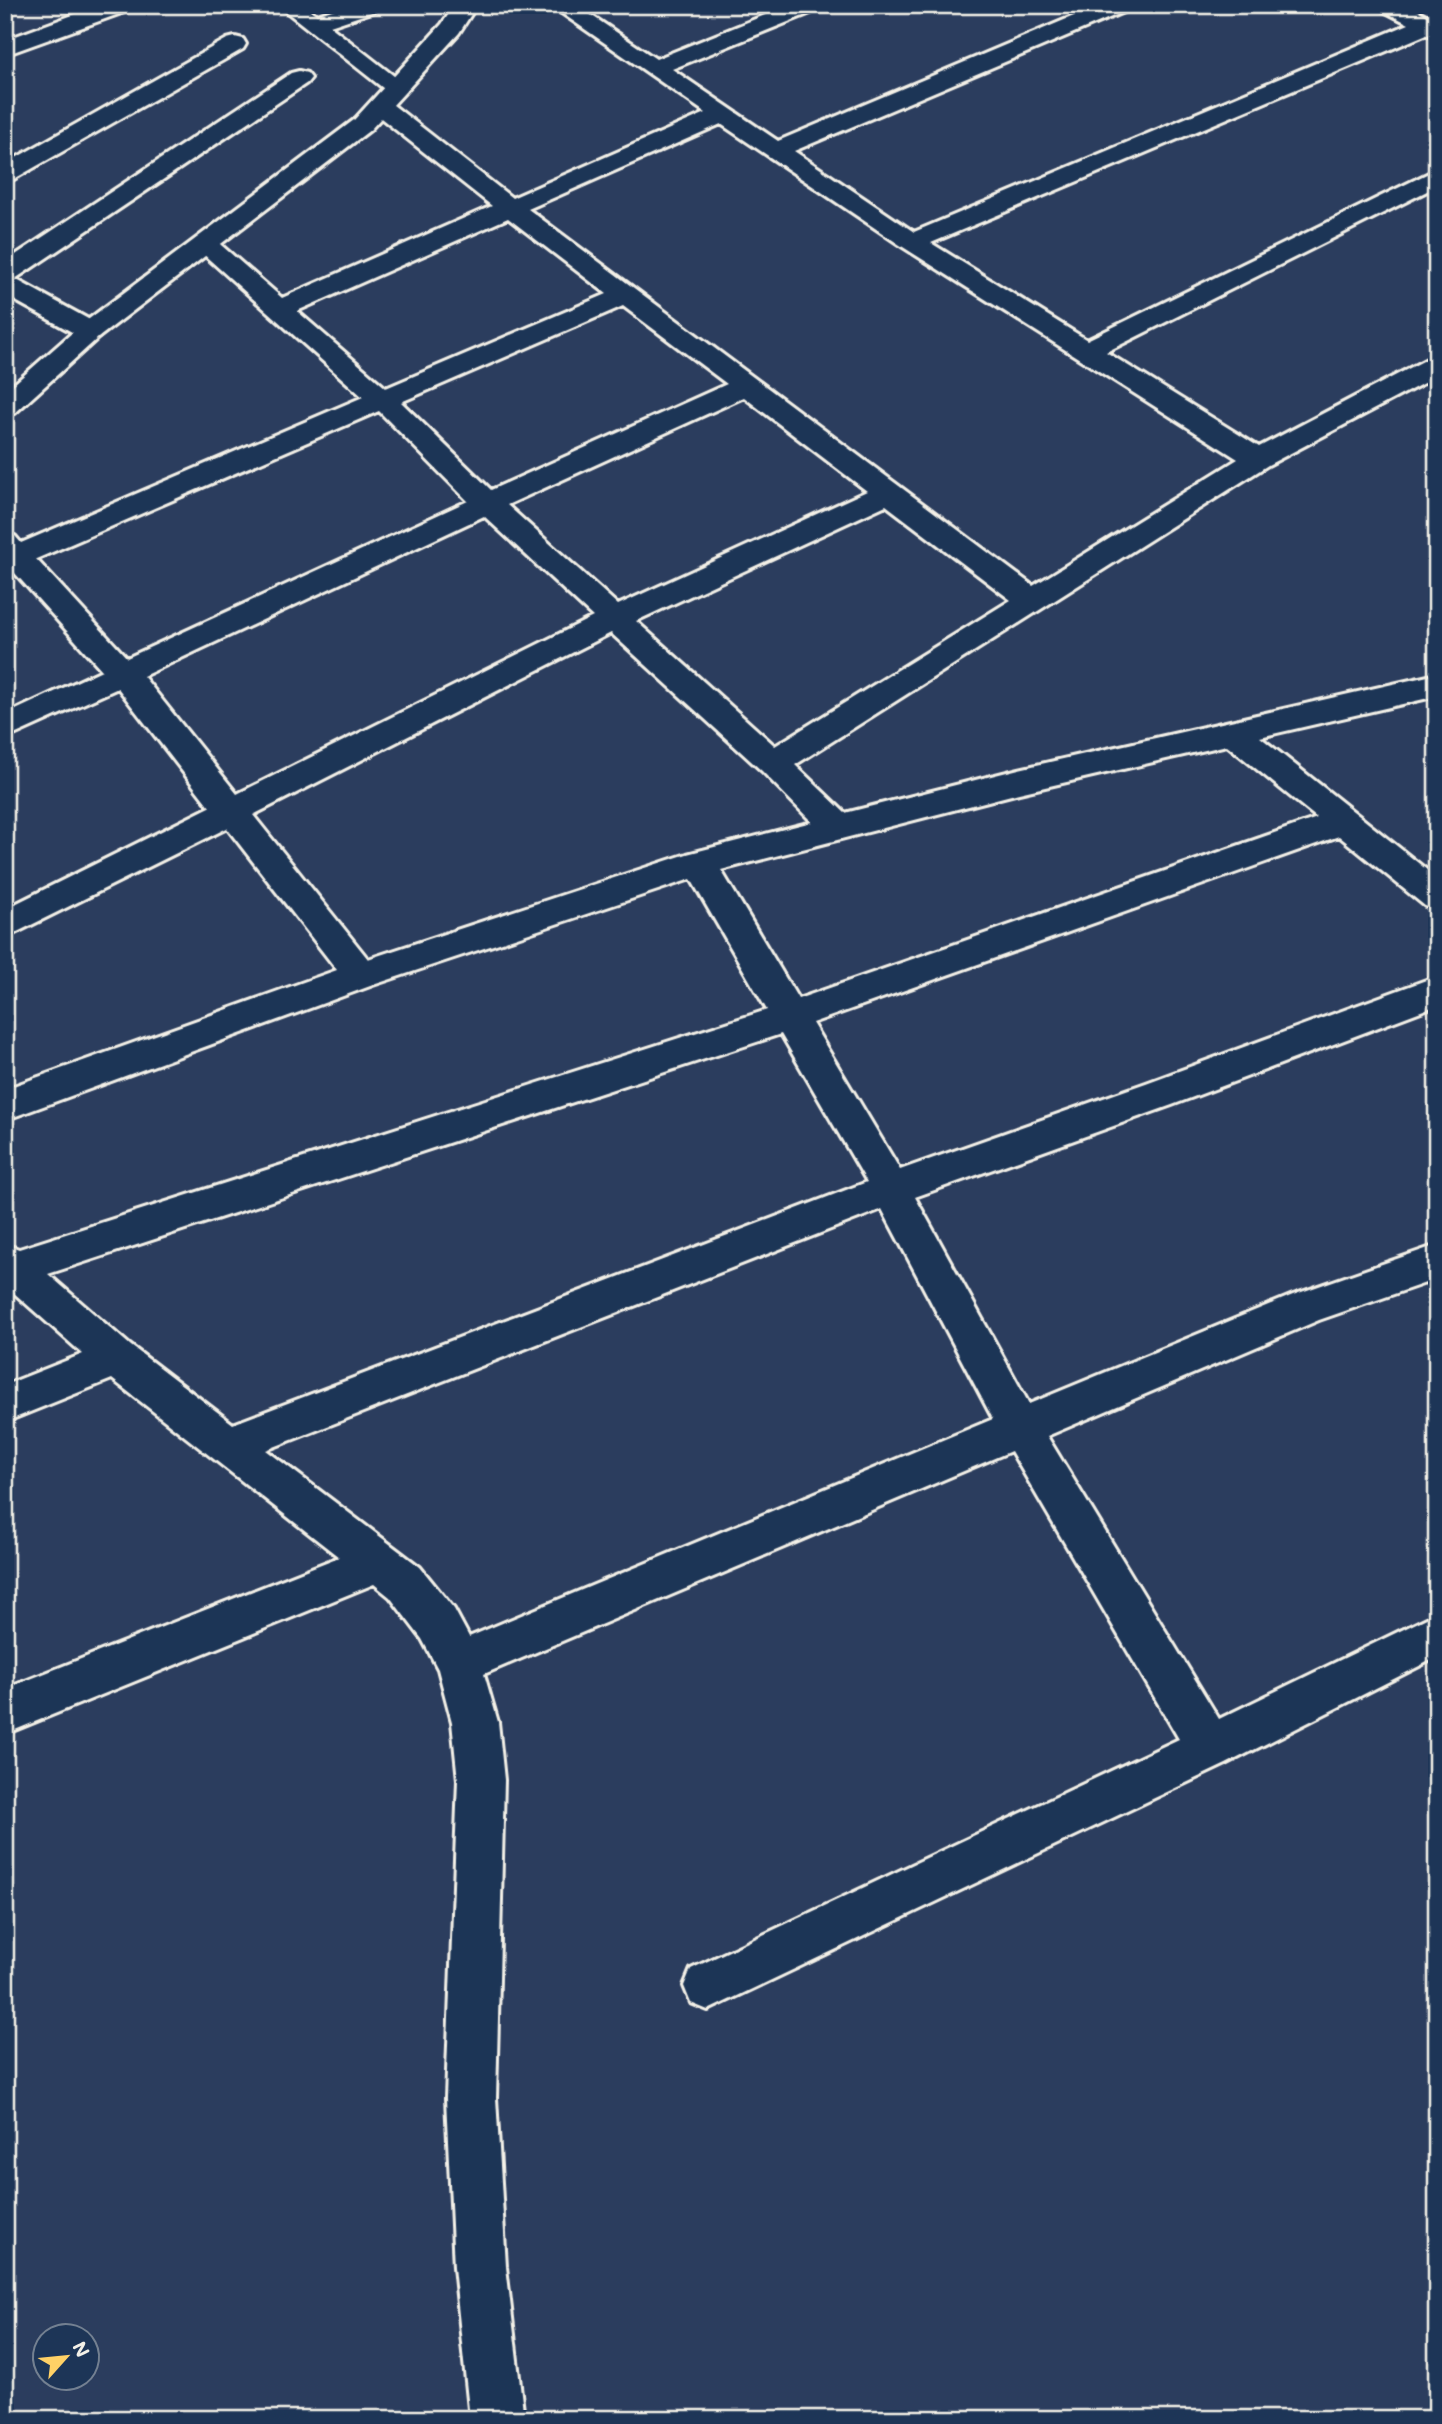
<svg xmlns="http://www.w3.org/2000/svg" width="1442" height="2424" font-family="Mali,sans-serif">
<rect width="100%" height="100%" fill="#2b3d5e"/>
<filter id="ink" filterUnits="userSpaceOnUse"><feTurbulence type="fractalNoise" baseFrequency=".0143" numOctaves="2"/><feDisplacementMap in="SourceGraphic" scale="14" xChannelSelector="R" yChannelSelector="G"/><feConvolveMatrix kernelMatrix="1 2 1 2 8 2 1 2 1" color-interpolation-filters="sRGB"/></filter>
<g filter="url(#ink)">
<g fill="none" stroke-linecap="round" stroke-linejoin="round">
<g stroke="#f4f1e8" stroke-width="6">
<g id="minor">
<path d="M 100,5 L 133,5 L 130,10 L 5,55 L 5,40 Z"/>
<path d="M 278,5 L 303,5 L 317,15 L 347,5 L 381,5 L 378,10 L 330,26 L 408,87 L 404,92 L 388,92 Z"/>
<path d="M 550,5 L 576,5 L 656,59 L 790,5 L 821,5 L 818,10 L 672,69 L 778,141 L 1100,5 L 1131,5 L 1128,10 L 794,151 L 914,232 L 1409,24 L 1382,10 L 1379,5 L 1407,5 L 1428,16 L 1437,14 L 1437,37 L 1427,34 L 931,243 L 1087,340 L 1437,169 L 1437,186 L 1106,352 L 1259,447 L 1427,359 L 1437,357 L 1437,376 L 1268,465 L 795,765 L 845,813 L 1019,769 L 1437,674 L 1437,696 L 1260,737 L 1437,878 L 1437,910 L 1425,906 L 1339,836 L 812,1023 L 900,1170 L 1146,1083 L 1437,976 L 1437,1005 L 1172,1105 L 915,1197 L 1029,1404 L 1293,1295 L 1437,1245 L 1437,1279 L 1319,1320 L 1047,1436 L 1219,1719 L 1437,1613 L 1437,1657 L 1226,1764 L 708,2010 L 691,2003 L 684,1986 L 691,1969 L 1179,1739 L 1011,1451 L 484,1674 L 498,1722 L 504,1780 L 496,2098 L 506,2267 L 524,2419 L 470,2419 L 454,2267 L 446,2098 L 458,1780 L 452,1722 L 438,1669 L 422,1639 L 390,1597 L 374,1584 L 5,1734 L 5,1689 L 339,1557 L 112,1379 L 5,1422 L 5,1385 L 83,1354 L 5,1285 L 5,1244 L 19,1249 L 767,1010 L 691,879 L 373,985 L 5,1120 L 5,1089 L 337,970 L 227,828 L 5,938 L 5,909 L 210,807 L 118,688 L 5,739 L 5,715 L 102,670 L 5,562 L 5,533 L 15,536 L 21,543 L 363,397 L 192,244 L 196,239 L 205,236 L 214,239 L 282,298 L 492,206 L 372,111 L 368,106 L 372,101 L 388,101 L 512,198 L 706,113 ZM 721,124 L 903,247 L 1238,459 L 1033,586 L 528,209 ZM 508,218 L 607,294 L 386,388 L 297,311 ZM 623,306 L 727,384 L 491,490 L 401,402 ZM 744,397 L 867,491 L 618,605 L 507,505 ZM 379,411 L 468,501 L 127,658 L 36,559 ZM 886,505 L 1011,600 L 775,746 L 636,621 ZM 484,516 L 593,617 L 237,794 L 143,676 ZM 611,633 L 762,771 L 812,822 L 687,854 L 368,959 L 253,815 ZM 1227,745 L 1317,818 L 798,999 L 721,870 L 1019,793 ZM 781,1034 L 867,1182 L 233,1424 L 131,1346 L 48,1274 ZM 882,1209 L 993,1419 L 469,1637 L 454,1609 L 420,1567 L 266,1450 Z"/>
<path d="M 235,37 L 243,39 L 246,44 L 243,49 L 14,179 L 5,181 L 5,164 L 227,39 Z"/>
<path d="M 299,71 L 307,73 L 311,78 L 307,83 L 15,279 L 99,325 L 103,331 L 99,337 L 90,339 L 81,337 L 5,295 L 5,262 L 291,73 Z"/>
</g>
</g>
<g stroke="#f4f1e8" stroke-width="6">
<path id="tertiary" d="M 455,5 L 477,5 L 459,33 L 370,130 L 99,337 L 15,413 L 5,415 L 5,392 L 81,325 L 354,120 L 442,24 Z"/>
</g>
<use href="#minor" fill="#1d3557" fill-rule="evenodd"/>
<use href="#tertiary" fill="#1d3557" fill-rule="evenodd"/>
</g>
</g>
<rect width="1442" height="2424" fill="none" stroke="#1d3557" stroke-width="28"/>
<rect x="14" y="14" width="1414" height="2396" fill="none" stroke="#f4f1e8" stroke-width="2.5" filter="url(#ink)"/>
<g transform="translate(66 2357) rotate(63)"><circle r="33" fill="#1d3557" stroke="#738091" stroke-width="2"/>
<path d="M0-5L12 26L0 18L-12 26Z" fill="#ffd166"/>
<text y="-10" font-size="19" font-weight="bold" text-anchor="middle" fill="#f4f1e8">N</text>
</g>
</svg>
